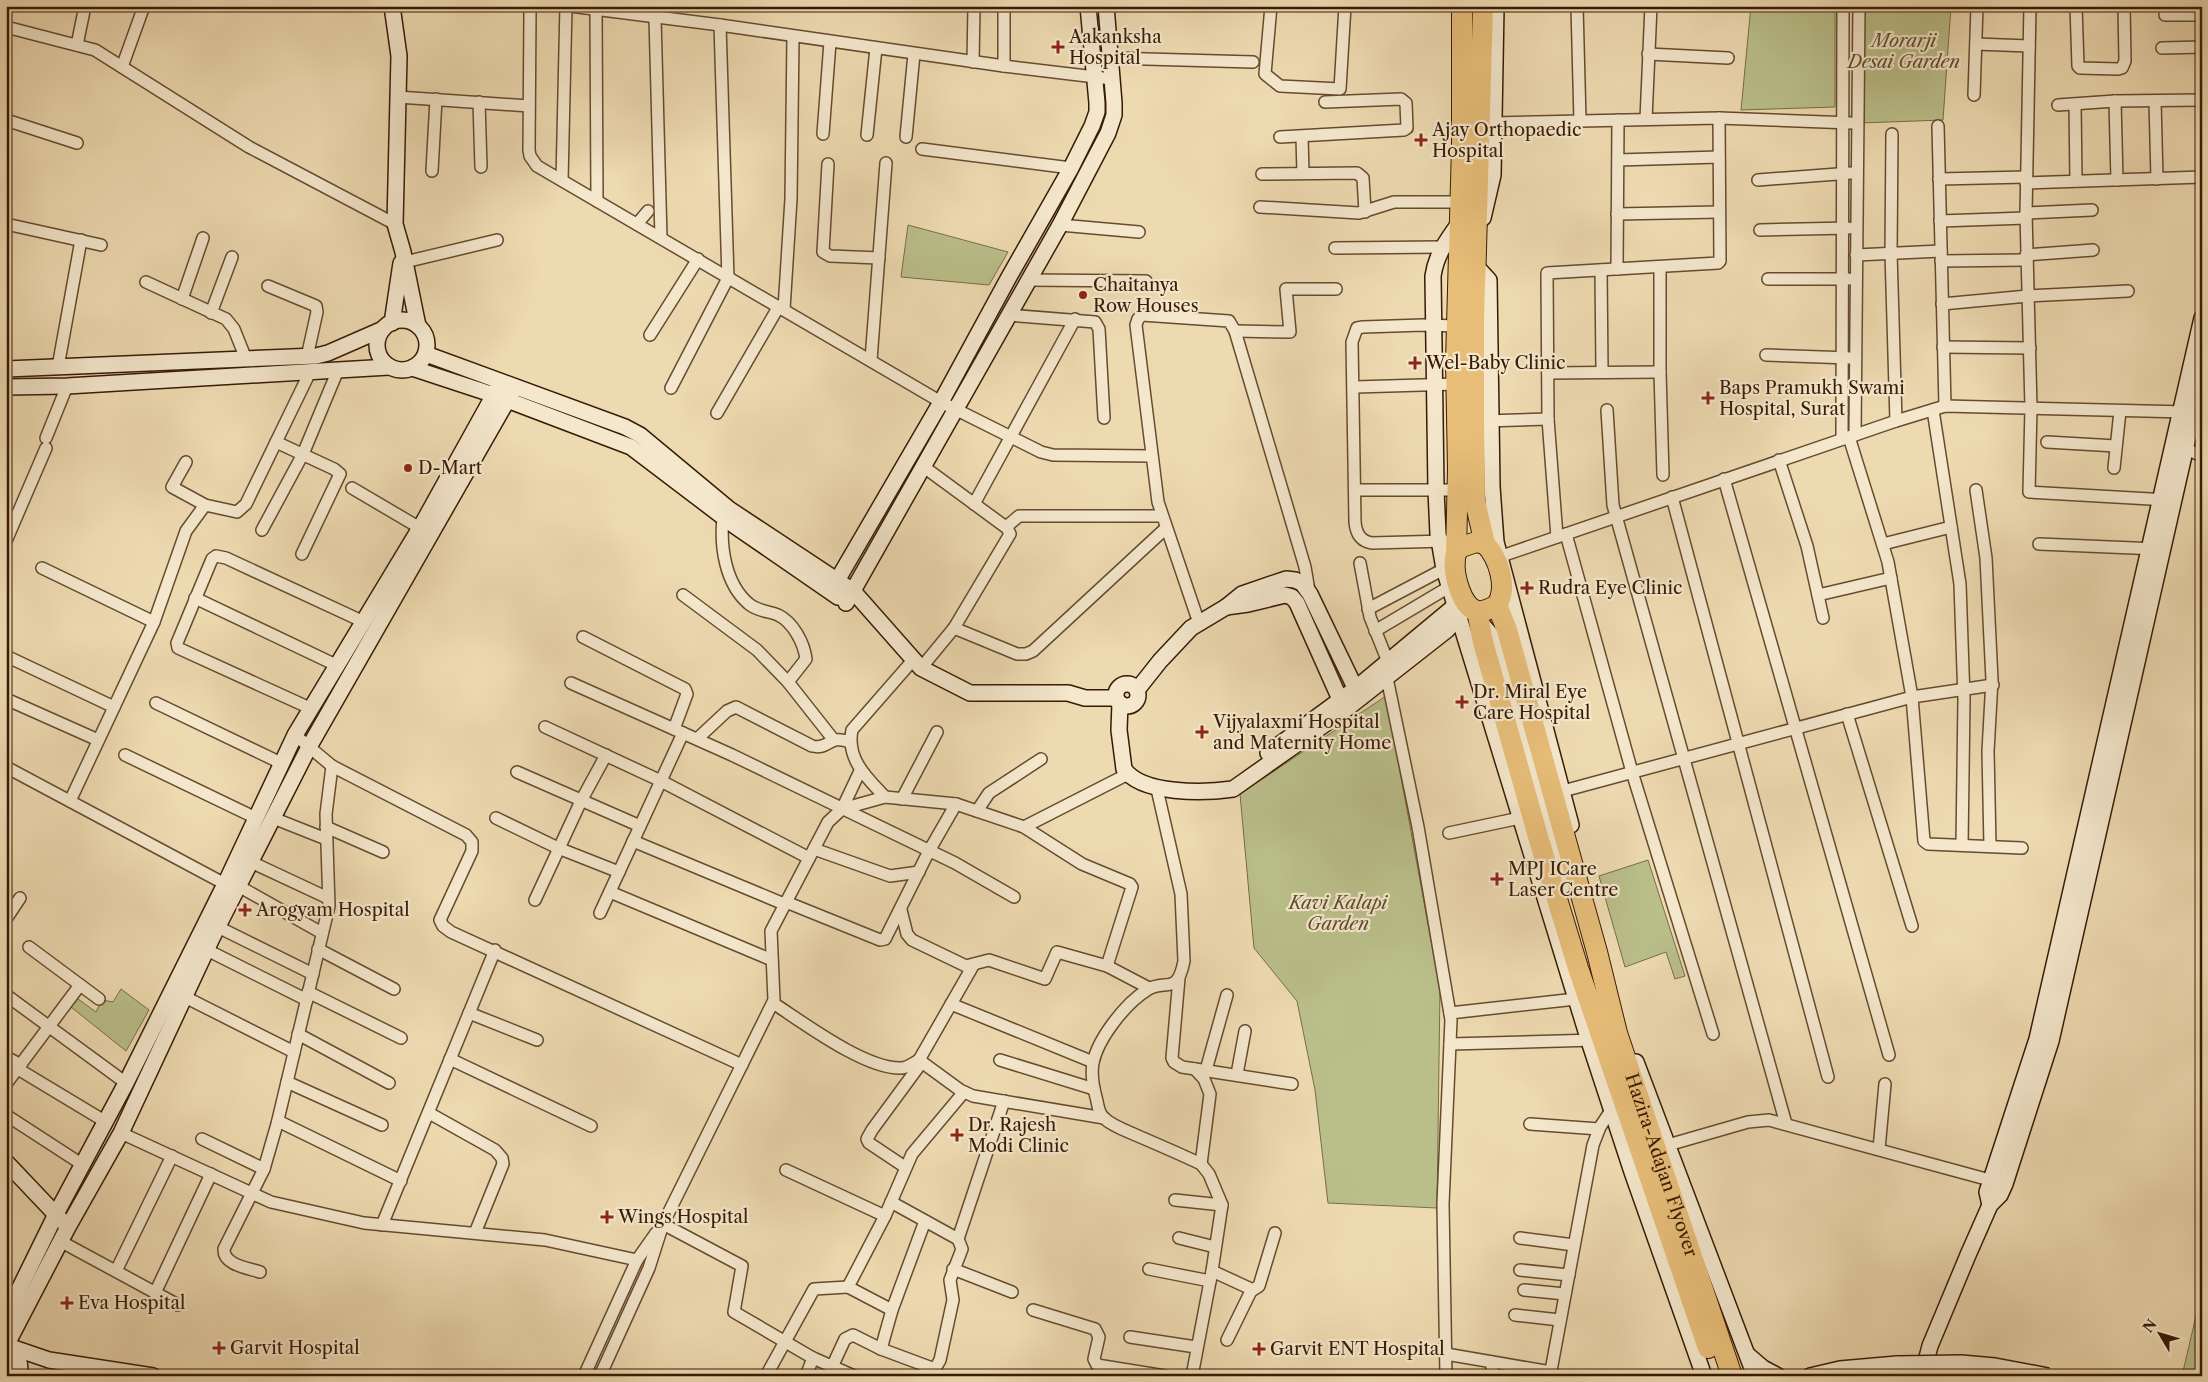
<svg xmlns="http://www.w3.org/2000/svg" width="2208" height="1382" font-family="'Libre Caslon Text',serif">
<rect width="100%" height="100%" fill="#eedab1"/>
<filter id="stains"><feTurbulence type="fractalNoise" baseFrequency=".004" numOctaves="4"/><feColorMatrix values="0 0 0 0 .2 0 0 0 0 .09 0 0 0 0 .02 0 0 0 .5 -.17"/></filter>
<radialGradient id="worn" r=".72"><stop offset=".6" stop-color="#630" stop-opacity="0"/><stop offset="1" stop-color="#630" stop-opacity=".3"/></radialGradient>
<g fill="#babf8a" stroke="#786d48">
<path d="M 1751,6 L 1835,6 L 1835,107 L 1741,110 Z"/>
<path d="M 1861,6 L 1951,6 L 1943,120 L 1860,123 Z"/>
<path d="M 908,225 L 1008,252 L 989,285 L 901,277 Z"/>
<path d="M 1386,696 L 1440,989 L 1437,1208 L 1328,1203 L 1315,1090 L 1297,1001 L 1254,948 L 1240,794 Z"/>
<path d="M 1648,860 L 1685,976 L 1675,979 L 1666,952 L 1625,967 L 1599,876 Z"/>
<path d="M 121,989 L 149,1010 L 126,1051 L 71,1007 L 78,999 L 96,1012 L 102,1000 L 113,1002 Z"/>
<path d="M 2202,1290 L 2202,1376 L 2182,1376 Z"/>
</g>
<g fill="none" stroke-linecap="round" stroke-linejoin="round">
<g stroke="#654b30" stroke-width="14">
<g id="street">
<path d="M 531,6 L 530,10 L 529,150 L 530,156 L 537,166 L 941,402 L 1041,452 L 1053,455 L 1151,456"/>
<path d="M 570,6 L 720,25 L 1004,66 L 1112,79"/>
<path d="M 1004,6 L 1004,66"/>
<path d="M 1271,6 L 1265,74 L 1280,86 L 1340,89 L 1345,6"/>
<path d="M 1577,6 L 1580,121"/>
<path d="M 2030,6 L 2026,213 L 2031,408 L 2029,492 L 2168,500"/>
<path d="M 2076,6 L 2078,66 L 2080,68 L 2118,69 L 2122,68 L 2125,61 L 2124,6"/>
<path d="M 596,10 L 597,201"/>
<path d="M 2165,15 L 2202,15"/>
<path d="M 655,18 L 661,238"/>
<path d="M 6,27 L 95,50 L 249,147 L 395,224"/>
<path d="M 1976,44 L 2029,46"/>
<path d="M 77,45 L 85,6"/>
<path d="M 2162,48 L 2202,47"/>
<path d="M 1648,54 L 1728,58"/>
<path d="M 1111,58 L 1253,62"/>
<path d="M 973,62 L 974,6"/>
<path d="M 122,67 L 144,6"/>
<path d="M 1974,95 L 1977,6"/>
<path d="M 398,97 L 529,106"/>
<path d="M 2115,101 L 2117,180"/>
<path d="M 2155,101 L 2157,179"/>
<path d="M 479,102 L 481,167"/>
<path d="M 2075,104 L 2076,181"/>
<path d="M 2058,105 L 2115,101 L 2202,100"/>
<path d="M 1646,119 L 1651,6"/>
<path d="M 6,120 L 77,143"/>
<path d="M 1493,123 L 1719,118 L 1851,123"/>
<path d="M 1938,126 L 1945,406"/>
<path d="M 823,134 L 830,42"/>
<path d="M 1892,134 L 1891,253 L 1896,421"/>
<path d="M 867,135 L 876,48"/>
<path d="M 906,137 L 914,54"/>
<path d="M 1280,137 L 1404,130 L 1407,128 L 1406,103 L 1401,99 L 1325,102"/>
<path d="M 1302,137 L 1303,173"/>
<path d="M 922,149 L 1071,168"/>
<path d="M 1618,160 L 1719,157"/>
<path d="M 828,164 L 823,252 L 830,256 L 879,258"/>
<path d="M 432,171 L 436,99"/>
<path d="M 1262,174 L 1357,173 L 1363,178 L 1365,212"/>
<path d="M 1939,179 L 2026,177"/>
<path d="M 562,180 L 566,6"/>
<path d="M 1758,180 L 1851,173"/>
<path d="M 2026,183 L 2202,177"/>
<path d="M 1260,207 L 1359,213 L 1394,202 L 1461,202"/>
<path d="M 2026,213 L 2092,210"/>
<path d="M 1617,214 L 1719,212"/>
<path d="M 1940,221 L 2026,218"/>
<path d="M 6,224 L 101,245"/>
<path d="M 637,224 L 648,211"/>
<path d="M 1060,225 L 1139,232"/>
<path d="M 1760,230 L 1849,228"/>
<path d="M 1335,248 L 1442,247"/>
<path d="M 1856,255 L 1941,251"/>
<path d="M 2026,255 L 2093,250"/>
<path d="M 1941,261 L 2026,260"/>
<path d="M 405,262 L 497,240"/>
<path d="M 1660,268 L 1660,372 L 1663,475"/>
<path d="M 1617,269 L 1618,120"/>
<path d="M 1601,270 L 1602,371"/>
<path d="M 1768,279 L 1849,279"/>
<path d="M 1027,280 L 1146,281"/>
<path d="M 146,282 L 226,319 L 234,329 L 246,359"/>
<path d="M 268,286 L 316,306 L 317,312 L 307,357"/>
<path d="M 182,299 L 203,238"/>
<path d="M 1942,304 L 2028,296 L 2128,291"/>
<path d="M 784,309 L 791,199 L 793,37"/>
<path d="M 211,313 L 232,257"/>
<path d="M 1008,315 L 1095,322 L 1099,329 L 1104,418"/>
<path d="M 1235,331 L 1290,332 L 1286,289 L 1336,289"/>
<path d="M 650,335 L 698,259"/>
<path d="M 1943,347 L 2030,348"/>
<path d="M 1766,355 L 1850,358"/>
<path d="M 871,360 L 886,163"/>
<path d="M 58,367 L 81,240"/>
<path d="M 1548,373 L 1660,372"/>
<path d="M 1355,387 L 1456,384"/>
<path d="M 671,388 L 728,278 L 720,25"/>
<path d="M 1607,410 L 1613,505 L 1786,1124"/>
<path d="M 1933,410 L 1960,584 L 1964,699 L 1962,845"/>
<path d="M 717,413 L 779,306"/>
<path d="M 1485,421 L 1548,419"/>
<path d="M 1855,435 L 1859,6"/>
<path d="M 1849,437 L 1888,562 L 1912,697 L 1924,841 L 1928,844 L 2022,848"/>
<path d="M 46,438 L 67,386"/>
<path d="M 1842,439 L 1843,6"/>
<path d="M 276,442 L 334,469 L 340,474 L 302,554"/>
<path d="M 2047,442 L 2116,446"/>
<path d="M 2184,448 L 2202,456"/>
<path d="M 1779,460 L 1807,546 L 1823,618"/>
<path d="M 186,462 L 172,487 L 205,505"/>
<path d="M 2114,468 L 2120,411"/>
<path d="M 1724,479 L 1889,1055"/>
<path d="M 352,488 L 420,528"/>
<path d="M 1355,490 L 1458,490"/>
<path d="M 1976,490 L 1986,558 L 1992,680 L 1988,751 L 1990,846"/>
<path d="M 1672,497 L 1828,1077"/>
<path d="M 974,504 L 1075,319"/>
<path d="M 723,518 C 720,546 725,584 749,604 C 757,611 768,611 778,615 C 793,622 804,643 806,659 L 788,682"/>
<path d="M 1006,527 L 1019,516 L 1161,516"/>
<path d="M 262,530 L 303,454 L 338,370"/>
<path d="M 1566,534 L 1632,772 L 1713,1034"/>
<path d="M 1557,537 L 1548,419 L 1547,273 L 1718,263 L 1720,261 L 1719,118"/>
<path d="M 6,541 L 46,448"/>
<path d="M 1445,541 L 1372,543 C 1360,541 1356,533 1355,522 L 1352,342 L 1357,328 L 1363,327 L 1423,325 L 1458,326"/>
<path d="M 1883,544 L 1951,527"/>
<path d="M 2039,544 L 2157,549"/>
<path d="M 1496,558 L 1896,421 L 1945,406 L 2186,412"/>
<path d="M 1360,563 L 1370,617 L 1388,662"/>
<path d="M 42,568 L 154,622"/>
<path d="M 683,595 L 757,650 L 788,682 L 833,739"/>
<path d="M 1818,595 L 1891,578"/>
<path d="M 195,598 L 338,666"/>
<path d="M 1368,609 L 1444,569"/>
<path d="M 1199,623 L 1158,502 L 1136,325 L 1138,319 L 1142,315 L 1229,321 L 1235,331 L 1305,567 L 1309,591"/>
<path d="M 954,628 L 1017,654 L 1026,654 L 1033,651 L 1166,528"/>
<path d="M 1375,631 L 1449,587"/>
<path d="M 583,637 L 685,689 L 687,694 L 674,729"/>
<path d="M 6,656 L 114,707"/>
<path d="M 921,668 L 954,628 L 1010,534 L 1007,528 L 924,467"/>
<path d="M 1387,678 L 1418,827 L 1451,1020 L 1443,1204 L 1446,1376"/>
<path d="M 571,683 L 732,755 L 955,863 L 1014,897"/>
<path d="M 6,699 L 98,740"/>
<path d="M 156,703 L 281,763"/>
<path d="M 312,709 L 178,648 L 177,643 L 212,559 L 216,556 L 226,558 L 364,622"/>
<path d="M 1847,714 L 1912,926"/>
<path d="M 545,727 L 661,781 L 809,858"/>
<path d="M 295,735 L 332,766 L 466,835 L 472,842 L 472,851 L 440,920 L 443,926 L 451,932 L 742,1065"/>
<path d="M 697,739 L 727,711 L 736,707 L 812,746 C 830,750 828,734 850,742"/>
<path d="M 125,755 L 256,818"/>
<path d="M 6,767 L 225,884"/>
<path d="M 517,772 L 640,826"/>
<path d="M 1157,789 L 1181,894 L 1184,961 C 1177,997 1165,978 1147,990 C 1126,1003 1098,1038 1093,1063 C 1091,1074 1093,1086 1096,1097 C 1098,1104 1098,1113 1104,1118 C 1112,1126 1127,1131 1138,1136 C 1159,1145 1180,1154 1201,1164 L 1209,1174 L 1222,1205 L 1212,1271 L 1192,1376"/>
<path d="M 1563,791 L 1912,697 L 1993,685"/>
<path d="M 885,797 C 867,778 846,759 852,730 L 914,659"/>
<path d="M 902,799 L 937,732"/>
<path d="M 70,801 L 154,622 L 186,531 L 205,505 L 237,512 L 246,504 L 310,372"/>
<path d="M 842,809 L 860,771"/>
<path d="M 977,811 L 989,793 L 1041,759"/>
<path d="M 273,818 L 326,839"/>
<path d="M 496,818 L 558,848 L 619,872"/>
<path d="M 326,827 L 383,852"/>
<path d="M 1024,827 L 1128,774"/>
<path d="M 1449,833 L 1520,818"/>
<path d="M 633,841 L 784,904"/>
<path d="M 814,849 L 890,876 L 919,872"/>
<path d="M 251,862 L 328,898"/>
<path d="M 233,883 L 322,933"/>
<path d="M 610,892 L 772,960"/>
<path d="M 535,900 L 581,801 L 606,755"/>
<path d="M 786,902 L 880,940 L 885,939 L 929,851 L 956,804"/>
<path d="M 901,910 L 907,934 L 912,940 L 966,966 L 989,960 L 1045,979 L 1057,952 L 1107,966 L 1149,988"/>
<path d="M 600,913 L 683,733"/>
<path d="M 6,919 L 20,898"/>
<path d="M 218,927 L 313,974"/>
<path d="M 29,947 L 99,999"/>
<path d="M 318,949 L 394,989"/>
<path d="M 207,950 L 307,1000"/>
<path d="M 1179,978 L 1172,1058 L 1174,1062 L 1182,1067 L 1292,1084"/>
<path d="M 308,992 L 401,1038"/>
<path d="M 6,995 L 126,1083"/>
<path d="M 185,997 L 294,1052"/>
<path d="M 773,1003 C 804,1023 865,1069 901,1068 C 907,1068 914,1063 919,1060 L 960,1090 L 973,1096 L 1104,1118"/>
<path d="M 951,1004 L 1093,1062"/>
<path d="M 469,1013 L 537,1040"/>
<path d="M 1450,1013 L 1576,999"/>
<path d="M 298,1034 L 389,1083"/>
<path d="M 1450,1044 L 1595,1040"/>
<path d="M 6,1057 L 21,1065"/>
<path d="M 450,1059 L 591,1126"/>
<path d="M 919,1060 L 974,964"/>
<path d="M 1000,1060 L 1094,1089"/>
<path d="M 18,1069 L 106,1122"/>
<path d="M 1195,1069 L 1204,1079 L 1210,1094 L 1201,1164"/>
<path d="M 1206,1070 L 1227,995"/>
<path d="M 1237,1074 L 1245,1031"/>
<path d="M 287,1082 L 382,1125"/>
<path d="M 6,1084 L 80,985"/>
<path d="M 429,1113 L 495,1150 L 502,1158 L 503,1164 L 475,1233"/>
<path d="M 6,1115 L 83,1165"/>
<path d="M 278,1121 L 401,1181"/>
<path d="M 1530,1124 L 1599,1129"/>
<path d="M 121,1133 L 271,1202 L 364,1223 L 545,1240 L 637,1260"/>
<path d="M 202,1139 L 264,1169"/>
<path d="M 1668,1145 L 1748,1122 L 1769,1120 L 1997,1182"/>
<path d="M 1879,1149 L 1885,1084"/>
<path d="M 905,1167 L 869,1143 L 867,1139 L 872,1130 L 922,1062"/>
<path d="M 786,1170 L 885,1216"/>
<path d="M 1175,1200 L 1222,1205"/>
<path d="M 663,1224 L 742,1266 L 734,1312 L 813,1358 L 854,1376"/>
<path d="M 382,1225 L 495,950"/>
<path d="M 1179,1238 L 1215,1247"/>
<path d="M 1520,1238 L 1574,1245"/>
<path d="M 958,1239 L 1004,1101"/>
<path d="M 60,1241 L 178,1305"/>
<path d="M 953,1269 L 1012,1292"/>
<path d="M 1149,1269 L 1210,1281"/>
<path d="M 1520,1270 L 1569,1275"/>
<path d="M 116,1271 L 172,1156"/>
<path d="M 1212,1271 L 1249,1288 L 1251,1291 L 1227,1340"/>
<path d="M 260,1272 C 248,1268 223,1265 224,1249 L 264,1169 L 277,1124 L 329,906 L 326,814 L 332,766"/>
<path d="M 1524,1290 L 1565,1294"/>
<path d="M 1251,1291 L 1259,1286 L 1275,1233"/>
<path d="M 155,1293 L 211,1174"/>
<path d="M 892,1310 L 848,1287 L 885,1216 L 912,1154 L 964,1092"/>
<path d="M 1033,1310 L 1095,1329 L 1099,1337 L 1094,1359 L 1097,1365 L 1165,1376"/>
<path d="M 1515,1315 L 1560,1320"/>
<path d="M 1130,1337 L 1196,1347"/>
<path d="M 881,1349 L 892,1310 L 925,1221"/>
<path d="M 1446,1354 L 1551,1372"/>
<path d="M 832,1367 L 845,1339 L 853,1335 L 881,1349 L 932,1368 L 936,1367 L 940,1360 L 953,1300 L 950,1280 L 962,1249 L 958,1239 L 891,1202"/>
<path d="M 584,1376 L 637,1260 L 656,1233"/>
<path d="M 600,1376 L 649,1268 L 663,1224 L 774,1000 L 771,931 L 828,822 L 842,809 L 885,797 L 956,804 L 1024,827 L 1082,864 L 1130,884 L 1132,887 L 1107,966"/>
<path d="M 766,1376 L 814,1289 L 848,1287"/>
<path d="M 806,1376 L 813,1358"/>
<path d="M 1492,1376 L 1492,1362"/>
<path d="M 1550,1376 L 1593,1145 L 1600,1127 L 1612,1109"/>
</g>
</g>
<g stroke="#371b05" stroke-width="18">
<g id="secondary">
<path d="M 392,6 L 399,56 L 395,224 L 403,252 L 418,326"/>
<path d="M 1483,218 L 1493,175 L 1496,6"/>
<path d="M 1460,222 C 1448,239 1436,254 1433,276 L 1436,490 L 1438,534 L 1444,569 L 1589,1041 L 1632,1172 L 1704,1376"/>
<path d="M 1476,266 L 1489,280 L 1492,487 L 1496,542 L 1571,825"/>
<circle cx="402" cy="345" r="25"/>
<path d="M 392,323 L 401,263"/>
<path d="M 426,354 L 625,427 L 640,435 L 729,509 L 853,591 L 921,668 L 970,693 L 1068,693 L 1085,698 L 1116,698"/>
<path d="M 412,368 L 494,395 L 631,447 L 735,526 L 838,597"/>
<path d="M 6,369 L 316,356 L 328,353 L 383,329"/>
<path d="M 6,387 L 67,386 L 389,367"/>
<path d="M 831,591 L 941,402 L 1009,277 L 1071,168 L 1092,126 L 1097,112 L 1097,103 L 1088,6"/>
<path d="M 846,603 L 1060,225 L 1108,133 L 1114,115 L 1114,103 L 1106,6"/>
<path d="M 1226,607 L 1248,604 L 1285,595 L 1292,597 L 1297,603 L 1343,706"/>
<path d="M 1479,621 L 1493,637 L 1563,886"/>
<circle cx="1127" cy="695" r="11"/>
<path d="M 1137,690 L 1160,661 L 1191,628 L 1226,607 L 1242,594 L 1286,579 L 1295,580 L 1302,583 L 1310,594 L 1360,698"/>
<path d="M 1120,703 L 1119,730 L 1124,769 C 1142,795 1205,793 1233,789 L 1345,710 L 1447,630 L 1464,611"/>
<path d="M 1268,753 L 1355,689 L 1462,600"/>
<path d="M 1636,1062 L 1755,1376"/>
<path d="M 6,1162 L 62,1221"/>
<path d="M 1990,1205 L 1987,1192 L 2037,1039 L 2202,318"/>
<path d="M 6,1316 L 56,1214 L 126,1083 L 227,880 L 295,735 L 420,528 L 501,382"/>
<path d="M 7,1344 L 68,1227 L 121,1133 L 212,938 L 309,747 L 515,387"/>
<path d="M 10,1346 C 18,1355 22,1364 19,1376"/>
<path d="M 11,1347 L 49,1360 L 153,1376"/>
<path d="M 1749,1356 L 1763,1368 L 1778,1376"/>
<path d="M 1810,1376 L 1840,1369 L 1897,1364"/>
<path d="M 1922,1376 L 1930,1346 L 1968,1255 L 1990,1205 L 2000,1195 L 2005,1184 L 2051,1041 L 2202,376"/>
</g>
</g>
<g stroke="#371b05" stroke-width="22">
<g id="highway">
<path d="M 1483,6 L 1474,319 L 1474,421 L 1475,501 L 1485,544"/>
<path d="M 1476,542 L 1485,544 C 1499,558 1508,588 1497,605 C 1491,608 1485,612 1478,611 C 1461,609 1453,573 1455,559 C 1455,555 1457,551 1459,548 Z"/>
<path d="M 1456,554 L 1458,469 L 1456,361 L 1462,146 L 1462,6"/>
<path id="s1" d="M 1497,605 L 1507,630 L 1597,952 L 1617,1033 L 1732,1376"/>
<path d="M 1477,611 L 1483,642 L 1539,840 L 1578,968 L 1708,1348"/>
</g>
</g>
<use href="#street" stroke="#f4e7cc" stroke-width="11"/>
<use href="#secondary" stroke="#f4e7cc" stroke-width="15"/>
<use href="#highway" stroke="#e7bd78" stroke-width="20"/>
<g stroke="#371b05" stroke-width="18" stroke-linecap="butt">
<path id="secondary-bridge" d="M 1897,1364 L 1961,1363 L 1995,1366 L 2048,1376"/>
</g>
<use href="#secondary-bridge" stroke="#f4e7cc" stroke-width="15"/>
</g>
<g fill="#8f2418" stroke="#f4e7cc" stroke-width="2">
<path d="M1055.5 39.5h5v5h5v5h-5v5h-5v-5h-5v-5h5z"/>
<path d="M1418.5 132.5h5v5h5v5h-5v5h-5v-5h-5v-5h5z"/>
<circle cx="1083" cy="295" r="5"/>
<path d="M1412.5 355.5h5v5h5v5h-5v5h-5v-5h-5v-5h5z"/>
<path d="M1705.5 390.5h5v5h5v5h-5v5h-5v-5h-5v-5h5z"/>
<circle cx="408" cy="468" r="5"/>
<path d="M1524.5 580.5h5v5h5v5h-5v5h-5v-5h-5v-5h5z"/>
<path d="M1459.5 694.5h5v5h5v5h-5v5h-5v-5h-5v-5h5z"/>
<path d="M1199.5 724.5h5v5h5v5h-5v5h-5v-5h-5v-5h5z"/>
<path d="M1494.5 871.5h5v5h5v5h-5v5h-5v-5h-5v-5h5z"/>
<path d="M242.5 902.5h5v5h5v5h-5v5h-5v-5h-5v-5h5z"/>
<path d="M954.5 1127.5h5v5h5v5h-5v5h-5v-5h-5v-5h5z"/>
<path d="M604.5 1209.5h5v5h5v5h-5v5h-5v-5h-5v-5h5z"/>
<path d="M64.5 1295.5h5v5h5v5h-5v5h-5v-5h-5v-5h5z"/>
<path d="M216.5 1340.5h5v5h5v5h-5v5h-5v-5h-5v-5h5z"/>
<path d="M1256.5 1341.5h5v5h5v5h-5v5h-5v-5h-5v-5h5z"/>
</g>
<g text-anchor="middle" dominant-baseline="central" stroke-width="4.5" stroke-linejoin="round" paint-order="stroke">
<g font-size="18" fill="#371b05" stroke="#f4e7cc" text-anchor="start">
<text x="1069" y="37">Aakanksha<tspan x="1069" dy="21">Hospital</tspan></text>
<text x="1432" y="130">Ajay Orthopaedic<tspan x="1432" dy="21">Hospital</tspan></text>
<text x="1093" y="285">Chaitanya<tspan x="1093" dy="21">Row Houses</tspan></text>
<text x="1426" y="363">Wel-Baby Clinic</text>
<text x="1719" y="388">Baps Pramukh Swami<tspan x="1719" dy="21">Hospital, Surat</tspan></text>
<text x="418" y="468">D-Mart</text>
<text x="1538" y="588">Rudra Eye Clinic</text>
<text x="1473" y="692">Dr. Miral Eye<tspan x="1473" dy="21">Care Hospital</tspan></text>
<text x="1213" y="722">Vijyalaxmi Hospital<tspan x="1213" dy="21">and Maternity Home</tspan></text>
<text x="1508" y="869">MPJ ICare<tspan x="1508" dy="21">Laser Centre</tspan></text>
<text x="256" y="910">Arogyam Hospital</text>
<text x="968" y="1125">Dr. Rajesh<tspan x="968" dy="21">Modi Clinic</tspan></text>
<text x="618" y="1217">Wings Hospital</text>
<text x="78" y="1303">Eva Hospital</text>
<text x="230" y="1348">Garvit Hospital</text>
<text x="1270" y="1349">Garvit ENT Hospital</text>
</g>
<g font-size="18" font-style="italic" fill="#5e4c2d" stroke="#f4e7cc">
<text x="1904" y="41">Morarji<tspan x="1904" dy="21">Desai Garden</tspan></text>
<text x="1338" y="903">Kavi Kalapi<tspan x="1338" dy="21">Garden</tspan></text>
</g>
<g font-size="18" fill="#371b05" stroke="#f4e7cc">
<text stroke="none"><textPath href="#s1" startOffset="584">Hazira-Adajan Flyover</textPath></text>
</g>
</g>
<rect width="2208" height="1382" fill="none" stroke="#eedab1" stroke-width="25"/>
<rect x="8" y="8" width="2193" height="1367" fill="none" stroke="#371b05" stroke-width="2.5"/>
<rect x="12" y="12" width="2183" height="1357" fill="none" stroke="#371b05"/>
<g transform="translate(2160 1334) rotate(308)" stroke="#f4e7cc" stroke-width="4" paint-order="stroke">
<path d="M0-4L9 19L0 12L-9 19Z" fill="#371b05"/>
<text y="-8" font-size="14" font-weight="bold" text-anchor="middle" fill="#371b05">N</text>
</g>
<rect width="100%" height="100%" filter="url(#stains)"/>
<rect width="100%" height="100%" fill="url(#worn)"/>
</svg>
